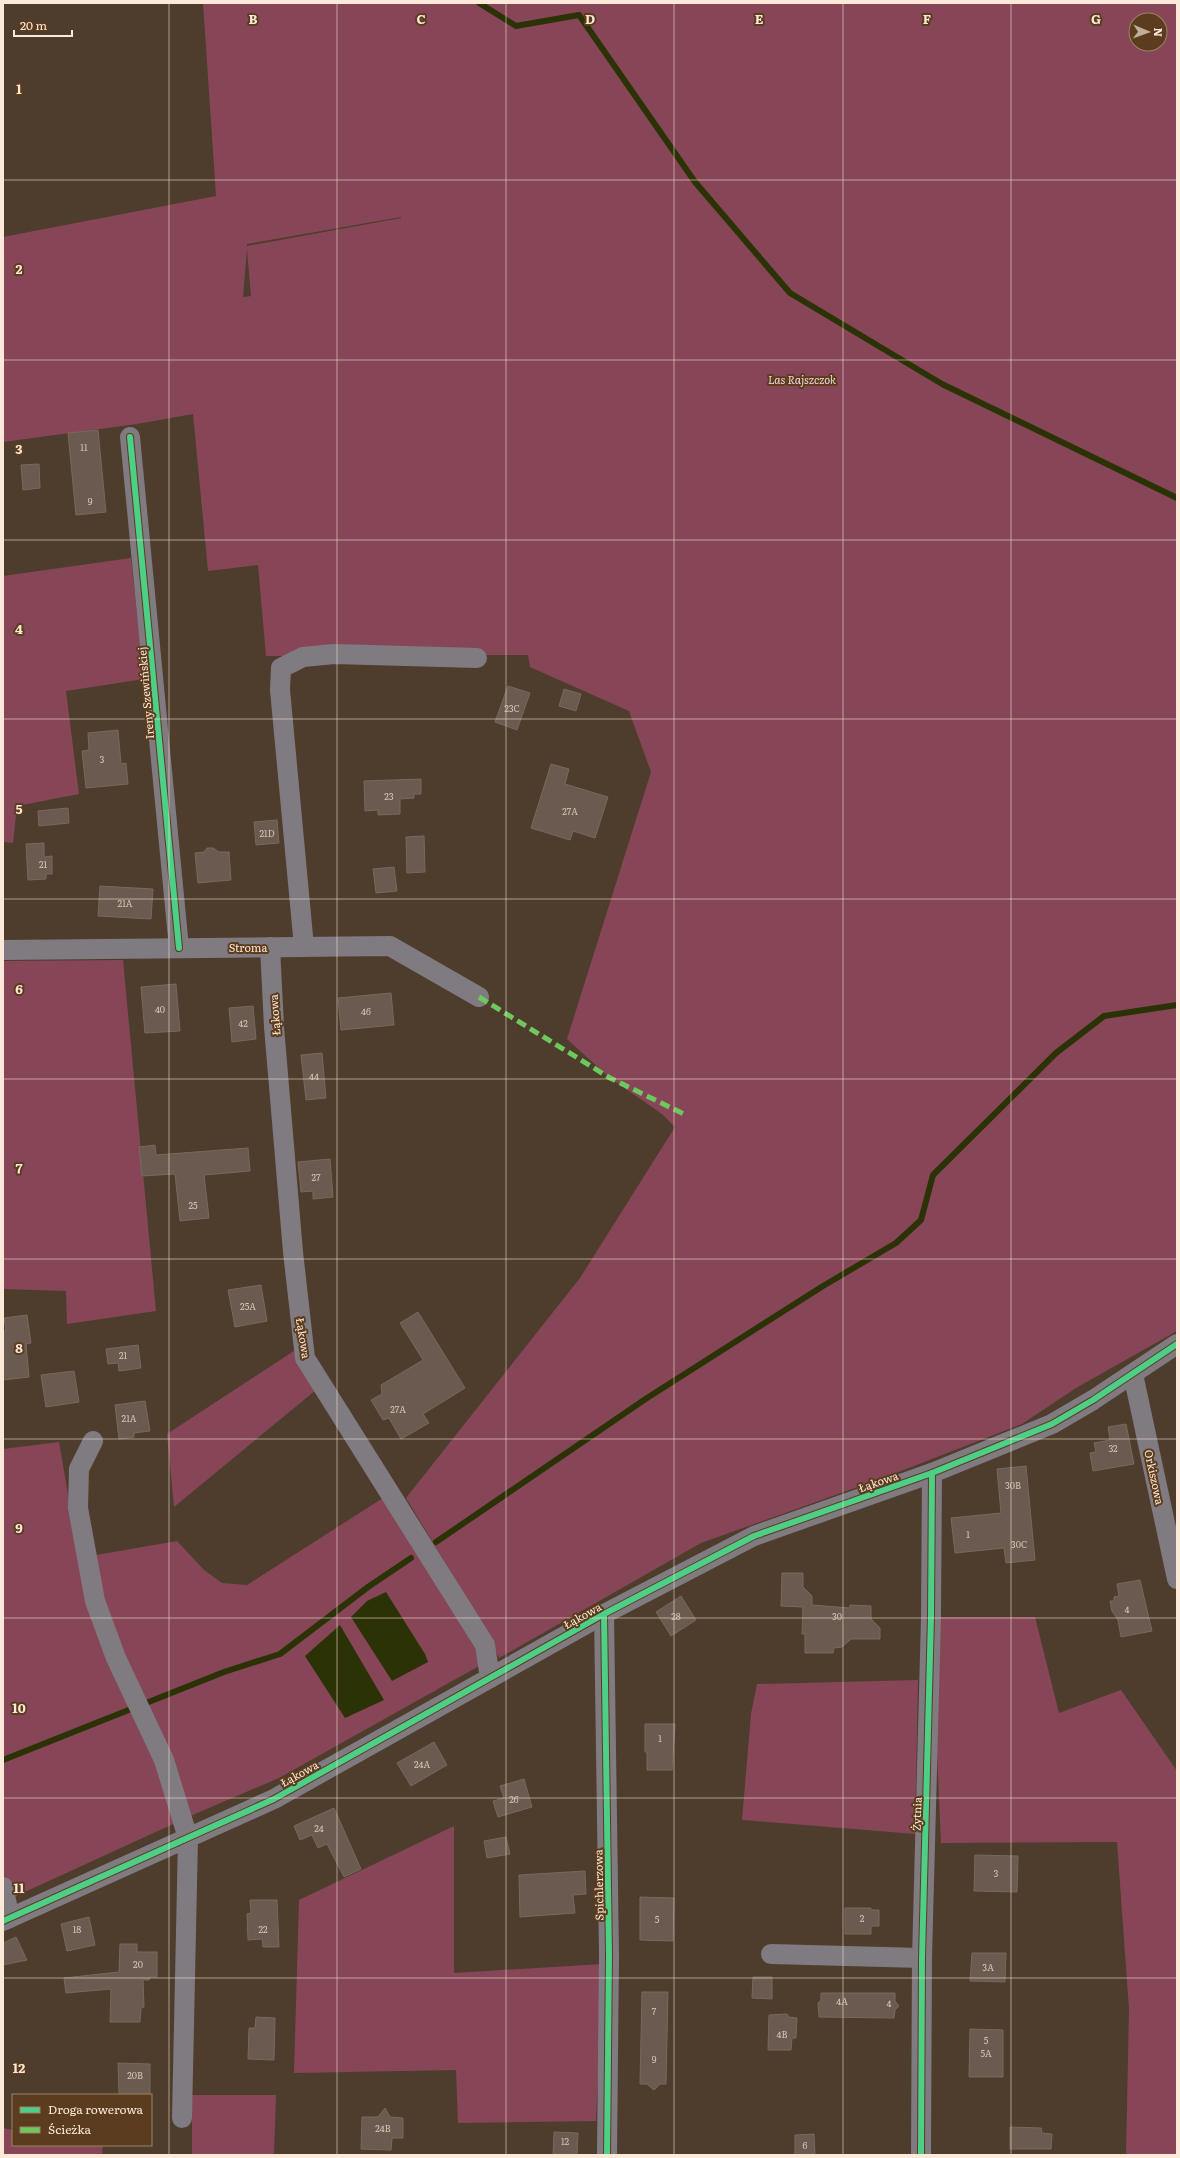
<svg xmlns="http://www.w3.org/2000/svg" width="1180" height="2158" font-family="Literata,serif">
<rect width="100%" height="100%" fill="#4e3d2c"/>
<g fill="#874657" fill-rule="evenodd">
<path d="M 203,3 L 1177,3 L 1177,1331 L 1076,1388 L 1022,1424 L 883,1478 L 701,1543 L 499,1658 L 482,1623 L 406,1498 L 580,1278 L 675,1127 L 662,1114 L 610,1078 L 567,1039 L 651,772 L 629,711 L 530,667 L 528,655 L 266,656 L 258,565 L 208,571 L 193,414 L 137,424 L 3,442 L 3,237 L 216,196 ZM 1136,20 L 1160,20 L 1160,44 L 1136,44 ZM 401,217 L 401,218 L 247,246 L 247,244 ZM 247,249 L 251,296 L 244,297 L 243,297 Z"/>
<path d="M 131,558 L 144,679 L 66,691 L 79,794 L 17,806 L 13,843 L 4,842 L 3,576 Z"/>
<path d="M 123,960 L 156,1311 L 67,1324 L 66,1291 L 3,1289 L 3,961 Z"/>
<path d="M 297,1349 L 316,1390 L 174,1507 L 167,1434 Z"/>
<path d="M 59,1442 L 79,1558 L 177,1541 L 204,1570 L 222,1583 L 247,1585 L 386,1496 L 486,1653 L 479,1666 L 279,1778 L 195,1814 L 3,1902 L 3,1449 Z"/>
<path d="M 931,1617 L 1035,1617 L 1059,1713 L 1121,1690 L 1177,1771 L 1177,2155 L 1126,2155 L 1129,2009 L 1117,1842 L 941,1843 Z"/>
<path d="M 918,1680 L 915,1834 L 742,1820 L 751,1714 L 757,1684 Z"/>
<path d="M 454,1826 L 454,1973 L 603,1964 L 596,2121 L 458,2123 L 456,2070 L 294,2073 L 299,1900 Z"/>
<path d="M 192,2095 L 276,2095 L 274,2155 L 192,2155 Z"/>
<path d="M 3,2128 L 13,2130 L 13,2145 L 103,2145 L 102,2155 L 3,2155 Z"/>
</g>
<g fill="#2b3206">
<path d="M 386,1592 L 425,1654 L 428,1662 L 392,1681 L 351,1617 L 367,1601 Z"/>
<path d="M 340,1625 L 384,1700 L 345,1718 L 305,1656 Z"/>
</g>
<g fill="none" stroke-linecap="round" stroke-linejoin="round">
<g stroke="#2b3206" stroke-width="6">
<path d="M 479,3 L 516,26 L 579,15 L 695,182 L 790,293 L 942,384 L 1177,498"/>
<path d="M 436,1542 L 647,1398 L 823,1286 L 896,1243 L 921,1220 L 933,1175 L 1056,1053 L 1104,1016 L 1177,1005"/>
<path d="M 3,1760 L 224,1672 L 280,1654 L 368,1587 L 411,1558"/>
</g>
</g>
<g fill="#6a5a4f" stroke="#79685e">
<path d="M 98,430 L 106,512 L 76,515 L 68,433 Z"/>
<path d="M 39,464 L 40,488 L 23,490 L 21,465 Z"/>
<path d="M 508,686 L 530,693 L 517,730 L 495,722 Z"/>
<path d="M 564,689 L 581,694 L 576,711 L 559,706 Z"/>
<path d="M 118,730 L 121,764 L 126,763 L 128,784 L 86,788 L 82,751 L 89,750 L 88,733 Z"/>
<path d="M 551,764 L 569,769 L 565,784 L 608,797 L 595,838 L 573,831 L 570,840 L 531,828 Z"/>
<path d="M 421,779 L 421,794 L 414,794 L 414,798 L 400,799 L 400,814 L 378,815 L 378,810 L 365,811 L 364,781 Z"/>
<path d="M 68,808 L 69,823 L 39,826 L 38,811 Z"/>
<path d="M 277,820 L 279,843 L 256,845 L 254,822 Z"/>
<path d="M 424,836 L 425,872 L 407,873 L 406,837 Z"/>
<path d="M 44,843 L 44,857 L 52,856 L 52,874 L 46,874 L 46,879 L 28,880 L 26,844 Z"/>
<path d="M 207,848 L 213,848 L 219,852 L 229,852 L 231,880 L 198,883 L 195,853 L 204,852 Z"/>
<path d="M 394,867 L 397,891 L 376,893 L 373,869 Z"/>
<path d="M 100,886 L 153,889 L 151,919 L 98,916 Z"/>
<path d="M 176,984 L 180,1031 L 145,1033 L 141,987 Z"/>
<path d="M 391,993 L 394,1025 L 341,1030 L 338,998 Z"/>
<path d="M 253,1006 L 256,1039 L 232,1042 L 229,1008 Z"/>
<path d="M 322,1053 L 326,1098 L 306,1100 L 301,1055 Z"/>
<path d="M 155,1145 L 156,1155 L 248,1148 L 250,1171 L 204,1175 L 209,1218 L 180,1221 L 175,1174 L 142,1176 L 139,1147 Z"/>
<path d="M 330,1159 L 333,1197 L 313,1199 L 313,1191 L 301,1192 L 298,1162 Z"/>
<path d="M 261,1285 L 267,1321 L 235,1327 L 228,1290 Z"/>
<path d="M 418,1312 L 465,1388 L 423,1414 L 429,1423 L 401,1439 L 389,1418 L 383,1420 L 371,1400 L 382,1394 L 381,1385 L 423,1360 L 400,1323 Z"/>
<path d="M 27,1315 L 31,1343 L 26,1344 L 29,1377 L 3,1380 L 3,1331 L 6,1331 L 4,1318 Z"/>
<path d="M 138,1345 L 141,1368 L 119,1371 L 118,1363 L 108,1364 L 106,1349 Z"/>
<path d="M 74,1371 L 79,1402 L 46,1407 L 41,1375 Z"/>
<path d="M 145,1401 L 150,1431 L 134,1433 L 134,1437 L 119,1439 L 115,1405 Z"/>
<path d="M 1126,1424 L 1134,1464 L 1093,1471 L 1090,1453 L 1096,1452 L 1094,1443 L 1110,1440 L 1108,1427 Z"/>
<path d="M 1026,1466 L 1035,1560 L 1006,1563 L 1004,1548 L 955,1553 L 951,1518 L 1001,1513 L 997,1469 Z"/>
<path d="M 782,1573 L 803,1573 L 803,1587 L 812,1596 L 812,1605 L 850,1608 L 850,1605 L 871,1606 L 871,1619 L 880,1628 L 880,1639 L 851,1639 L 842,1647 L 834,1648 L 833,1653 L 805,1653 L 805,1634 L 802,1634 L 803,1607 L 781,1606 Z"/>
<path d="M 1140,1580 L 1152,1631 L 1121,1637 L 1118,1620 L 1112,1611 L 1110,1601 L 1114,1601 L 1114,1597 L 1119,1596 L 1117,1584 Z"/>
<path d="M 681,1596 L 696,1620 L 671,1636 L 656,1612 Z"/>
<path d="M 645,1724 L 675,1724 L 672,1770 L 647,1770 L 647,1752 L 645,1752 Z"/>
<path d="M 434,1742 L 447,1765 L 411,1786 L 397,1763 Z"/>
<path d="M 524,1779 L 532,1807 L 498,1817 L 493,1801 L 504,1798 L 500,1786 Z"/>
<path d="M 334,1808 L 361,1869 L 344,1877 L 327,1844 L 318,1848 L 312,1835 L 300,1840 L 294,1826 Z"/>
<path d="M 506,1837 L 510,1854 L 487,1858 L 484,1841 Z"/>
<path d="M 975,1855 L 1018,1856 L 1017,1892 L 974,1891 Z"/>
<path d="M 585,1871 L 586,1894 L 573,1895 L 575,1913 L 520,1917 L 519,1875 Z"/>
<path d="M 640,1897 L 674,1898 L 673,1941 L 640,1940 Z"/>
<path d="M 250,1900 L 277,1900 L 279,1947 L 263,1947 L 262,1939 L 248,1940 L 247,1914 L 251,1913 Z"/>
<path d="M 845,1908 L 871,1908 L 871,1910 L 879,1910 L 879,1926 L 871,1926 L 871,1934 L 845,1934 Z"/>
<path d="M 89,1917 L 95,1945 L 67,1951 L 61,1924 Z"/>
<path d="M 16,1937 L 27,1960 L 3,1965 L 3,1943 Z"/>
<path d="M 120,1944 L 137,1944 L 137,1952 L 157,1952 L 157,1977 L 150,1977 L 149,1980 L 143,1980 L 144,2007 L 141,2008 L 140,2022 L 110,2022 L 111,1989 L 66,1993 L 64,1978 L 119,1972 Z"/>
<path d="M 972,1953 L 1006,1953 L 1005,1982 L 970,1981 Z"/>
<path d="M 753,1977 L 772,1977 L 772,1999 L 752,1998 Z"/>
<path d="M 642,1992 L 668,1992 L 666,2084 L 660,2084 L 654,2090 L 647,2084 L 640,2084 Z"/>
<path d="M 821,1993 L 895,1993 L 895,2001 L 899,2006 L 895,2010 L 894,2018 L 819,2017 L 818,2003 L 821,2000 Z"/>
<path d="M 787,2014 L 789,2017 L 797,2018 L 796,2038 L 792,2038 L 791,2050 L 768,2050 L 769,2015 Z"/>
<path d="M 256,2017 L 275,2018 L 274,2060 L 248,2059 L 249,2028 L 255,2028 Z"/>
<path d="M 970,2029 L 1003,2030 L 1003,2077 L 969,2077 Z"/>
<path d="M 118,2063 L 150,2064 L 150,2095 L 119,2095 Z"/>
<path d="M 385,2108 L 390,2117 L 403,2118 L 403,2138 L 392,2138 L 391,2150 L 361,2149 L 362,2117 L 378,2117 Z"/>
<path d="M 1010,2127 L 1041,2128 L 1042,2133 L 1052,2134 L 1051,2149 L 1010,2149 Z"/>
<path d="M 554,2132 L 578,2133 L 577,2155 L 553,2155 Z"/>
<path d="M 814,2134 L 815,2155 L 795,2155 L 795,2135 Z"/>
</g>
<g fill="none" stroke-linecap="round" stroke-linejoin="round">
<g stroke="#807a81" stroke-width="20">
<path d="M 130,437 L 179,948"/>
<path d="M 270,947 L 274,1027 L 293,1252 L 305,1358 L 485,1645 L 490,1678"/>
<path d="M 304,947 L 280,690 L 281,668 L 303,657 L 334,654 L 477,658"/>
<path d="M 3,950 L 390,946 L 479,997"/>
<path d="M 1133,1374 L 1177,1579"/>
<path d="M 93,1441 L 79,1469 L 78,1508 L 95,1601 L 116,1658 L 164,1760 L 188,1838 L 182,2118"/>
<path d="M 604,1614 L 609,1955 L 607,2155"/>
<path d="M 3,1887 L 10,1918"/>
<path d="M 3,1921 L 274,1799 L 604,1614 L 754,1536 L 932,1473 L 1052,1424 L 1093,1400 L 1177,1344"/>
<path d="M 771,1954 L 922,1958"/>
<path d="M 921,2155 L 922,1958 L 931,1617 L 932,1473"/>
</g>
<path stroke="#6dc95d" stroke-width="5" stroke-dasharray="10 5" stroke-linecap="butt" d="M 479,997 L 610,1078 L 686,1115"/>
<g stroke="#5c3c1e" stroke-width="8">
<g id="cycleway">
<path d="M 130,437 L 179,948"/>
<path d="M 604,1614 L 609,1955 L 607,2155"/>
<path d="M 3,1921 L 274,1799 L 604,1614 L 754,1536 L 932,1473 L 1052,1424 L 1093,1400 L 1177,1344"/>
<path d="M 921,2155 L 922,1958 L 931,1617 L 932,1473"/>
</g>
</g>
<use href="#cycleway" stroke="#4dcf88" stroke-width="6"/>
</g>
<path fill="none" stroke="#fde9d8" stroke-width="1" stroke-opacity="0.55" d="M 169,3 L 169,2155M 337,3 L 337,2155M 506,3 L 506,2155M 674,3 L 674,2155M 843,3 L 843,2155M 1011,3 L 1011,2155M 3,180 L 1177,180M 3,360 L 1177,360M 3,540 L 1177,540M 3,719 L 1177,719M 3,899 L 1177,899M 3,1079 L 1177,1079M 3,1259 L 1177,1259M 3,1439 L 1177,1439M 3,1618 L 1177,1618M 3,1798 L 1177,1798M 3,1978 L 1177,1978"/>
<g text-anchor="middle" dominant-baseline="central" stroke-width="4" stroke-linejoin="round" paint-order="stroke">
<g font-size="9" fill="#d8c5b6">
<text x="84" y="447">11</text>
<text x="90" y="501">9</text>
<text x="512" y="708">23C</text>
<text x="102" y="759">3</text>
<text x="389" y="796">23</text>
<text x="570" y="811">27A</text>
<text x="267" y="833">21D</text>
<text x="43" y="864">21</text>
<text x="125" y="903">21A</text>
<text x="160" y="1009">40</text>
<text x="366" y="1011">46</text>
<text x="243" y="1023">42</text>
<text x="314" y="1076">44</text>
<text x="316" y="1177">27</text>
<text x="193" y="1205">25</text>
<text x="248" y="1306">25A</text>
<text x="123" y="1355">21</text>
<text x="398" y="1409">27A</text>
<text x="129" y="1418">21A</text>
<text x="1113" y="1448">32</text>
<text x="1013" y="1485">30B</text>
<text x="968" y="1534">1</text>
<text x="1019" y="1544">30C</text>
<text x="1127" y="1609">4</text>
<text x="676" y="1616">28</text>
<text x="837" y="1616">30</text>
<text x="660" y="1738">1</text>
<text x="422" y="1764">24A</text>
<text x="514" y="1799">26</text>
<text x="319" y="1828">24</text>
<text x="996" y="1873">3</text>
<text x="862" y="1918">2</text>
<text x="657" y="1919">5</text>
<text x="77" y="1929">18</text>
<text x="263" y="1929">22</text>
<text x="138" y="1964">20</text>
<text x="988" y="1967">3A</text>
<text x="842" y="2001">4A</text>
<text x="889" y="2003">4</text>
<text x="654" y="2011">7</text>
<text x="782" y="2034">4B</text>
<text x="986" y="2040">5</text>
<text x="986" y="2053">5A</text>
<text x="654" y="2059">9</text>
<text x="135" y="2075">20B</text>
<text x="383" y="2128">24B</text>
<text x="565" y="2141">12</text>
<text x="805" y="2145">6</text>
</g>
<g font-size="11" font-style="italic" fill="#f1d8de" stroke="#5c3c1e">
<text x="802" y="379">Las Rajszczok</text>
</g>
<g font-size="11" fill="#fde9d8" stroke="#5c3c1e">
<text transform="translate(145 693) rotate(-95)">Ireny Szewińskiej</text>
<text x="248" y="947">Stroma</text>
<text transform="translate(274 1015) rotate(-94)">Łąkowa</text>
<text transform="translate(304 1338) rotate(81)">Łąkowa</text>
<text transform="translate(1155 1477) rotate(78)">Orkiszowa</text>
<text transform="translate(878 1481) rotate(-19)">Łąkowa</text>
<text transform="translate(582 1615) rotate(-29)">Łąkowa</text>
<text transform="translate(299 1773) rotate(-29)">Łąkowa</text>
<text transform="translate(916 1814) rotate(-88)">Żytnia</text>
<text transform="translate(598 1885) rotate(-91)">Spichlerzowa</text>
</g>
</g>
<g font-size="13" text-anchor="middle" font-weight="bold" fill="#fde9d8" stroke="#5c3c1e" stroke-width="4" stroke-linejoin="round" paint-order="stroke">
<text x="253" y="24">B</text>
<text x="421" y="24">C</text>
<text x="590" y="24">D</text>
<text x="759" y="24">E</text>
<text x="927" y="24">F</text>
<text x="1096" y="24">G</text>
<text x="19" y="94">1</text>
<text x="19" y="274">2</text>
<text x="19" y="454">3</text>
<text x="19" y="634">4</text>
<text x="19" y="814">5</text>
<text x="19" y="994">6</text>
<text x="19" y="1173">7</text>
<text x="19" y="1353">8</text>
<text x="19" y="1533">9</text>
<text x="19" y="1713">10</text>
<text x="19" y="1893">11</text>
<text x="19" y="2073">12</text>
</g>
<rect width="1180" height="2158" fill="none" stroke="#fde9d8" stroke-width="8"/>
<rect x="12" y="2094" width="140" height="52" fill="#5c3c1e" stroke="#9c8168"/>
<rect x="20" y="2107" width="20" height="6" fill="#4dcf88" stroke="#9c8168"/>
<text x="48" y="2114" font-size="12" fill="#fde9d8">Droga rowerowa</text>
<rect x="20" y="2127" width="20" height="6" fill="#6dc95d" stroke="#9c8168"/>
<text x="48" y="2134" font-size="12" fill="#fde9d8">Ścieżka</text>
<g transform="translate(1148 32) rotate(92)"><circle r="19" fill="#5c3c1e" stroke="#9c8168"/>
<path d="M0-3L7 15L0 10L-7 15Z" fill="#c0ad9c"/>
<text y="-6" font-size="11" font-weight="bold" text-anchor="middle" fill="#fde9d8">N</text>
</g>
<path d="M14 30v6h58v-6" fill="none" stroke="#fde9d8" stroke-width="2"/>
<text x="20" y="30" font-size="12" fill="#fde9d8" stroke="#5c3c1e" stroke-width="3" paint-order="stroke">20 m</text>
</svg>
